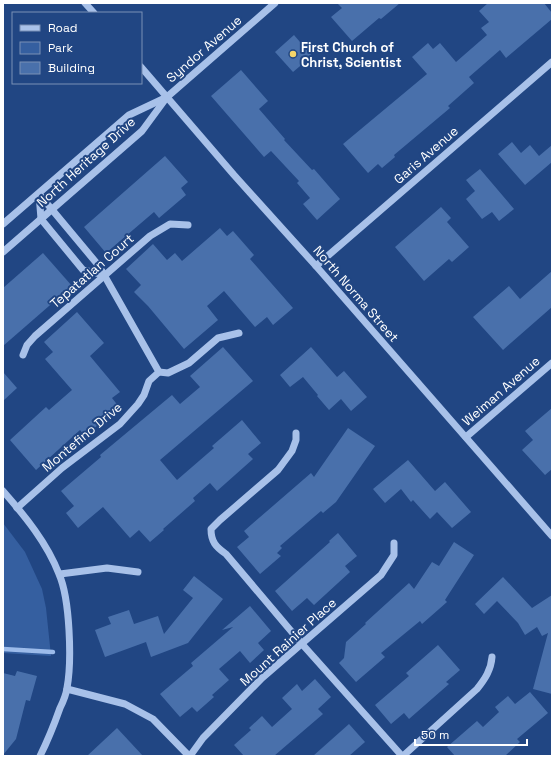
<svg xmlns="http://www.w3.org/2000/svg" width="555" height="759" font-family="'Space Grotesk',sans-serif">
<rect width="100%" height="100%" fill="#214683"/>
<path fill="#355fa0" d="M 3,523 L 25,552 L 42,589 L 46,608 L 51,656 L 3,653 Z"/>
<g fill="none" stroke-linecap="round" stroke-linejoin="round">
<path stroke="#9cbbea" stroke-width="4.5" d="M 3,649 L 53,652"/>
</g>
<g fill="#4970ab">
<path d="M 337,3 L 400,3 L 381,19 L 379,18 L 352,41 L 331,17 L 342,8 Z"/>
<path d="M 488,3 L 544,3 L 552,13 L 552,19 L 506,58 L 500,50 L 469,77 L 474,83 L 448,106 L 450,108 L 394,155 L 395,157 L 382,168 L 378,164 L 368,173 L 343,144 L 427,74 L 412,57 L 428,43 L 433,49 L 440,43 L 456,62 L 487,35 L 481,28 L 489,22 L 479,11 Z"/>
<path d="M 294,35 L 312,56 L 293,72 L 275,52 Z"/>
<path d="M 241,70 L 268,101 L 259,109 L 285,139 L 284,140 L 312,170 L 314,169 L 340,199 L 317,220 L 303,204 L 310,198 L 297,183 L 299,181 L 271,151 L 264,157 L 211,96 Z"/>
<path d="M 512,142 L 521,153 L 530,145 L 539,156 L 552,145 L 552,162 L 525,185 L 498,154 Z"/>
<path d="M 165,156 L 188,182 L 181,188 L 186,195 L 159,218 L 154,212 L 106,253 L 84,227 Z"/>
<path d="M 480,169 L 514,209 L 499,221 L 492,212 L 482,219 L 466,199 L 475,191 L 466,180 Z"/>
<path d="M 441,207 L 451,218 L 447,222 L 469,247 L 452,262 L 449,259 L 424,281 L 395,247 Z"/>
<path d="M 220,228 L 227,236 L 233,231 L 254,255 L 250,259 L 293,308 L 273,325 L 267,317 L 255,327 L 224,291 L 207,306 L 218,320 L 184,349 L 148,306 L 134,292 L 141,285 L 126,269 L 153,244 L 167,260 L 175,253 L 182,261 Z"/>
<path d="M 43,253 L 72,286 L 3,346 L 3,288 Z"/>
<path d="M 552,271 L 552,307 L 503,350 L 473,317 L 509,286 L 520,299 Z"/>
<path d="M 77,312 L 104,343 L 90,356 L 120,392 L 112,398 L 119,407 L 85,436 L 80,430 L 36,470 L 10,440 L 46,407 L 49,410 L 72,390 L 45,359 L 53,352 L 44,342 Z"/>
<path d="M 223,347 L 253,381 L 160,460 L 177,480 L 214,448 L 212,446 L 242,420 L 261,443 L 248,454 L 253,459 L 217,491 L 210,483 L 193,498 L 195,501 L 163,529 L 164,530 L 150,542 L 139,530 L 130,538 L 103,507 L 78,528 L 66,513 L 74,506 L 61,491 L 101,457 L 100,455 L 172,395 L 180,404 L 200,387 L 190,376 Z"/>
<path d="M 311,347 L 337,377 L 344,371 L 367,397 L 351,411 L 341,399 L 329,410 L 317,396 L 318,395 L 303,377 L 290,387 L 280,375 Z"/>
<path d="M 3,372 L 17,388 L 3,401 Z"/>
<path d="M 552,408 L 552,469 L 545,475 L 522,450 L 533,440 L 525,431 Z"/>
<path d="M 348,428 L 375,446 L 336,502 L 323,513 L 321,511 L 280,546 L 282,548 L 277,553 L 281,556 L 260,574 L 237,547 L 249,537 L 244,531 L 311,473 L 314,477 Z"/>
<path d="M 408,460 L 435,491 L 445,482 L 471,512 L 452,528 L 437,512 L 430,519 L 413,500 L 411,502 L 401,489 L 385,503 L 373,489 Z"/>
<path d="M 338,533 L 357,556 L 345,566 L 350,572 L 314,605 L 307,598 L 292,611 L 275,591 L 330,542 L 329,541 Z"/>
<path d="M 454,542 L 474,555 L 445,600 L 447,602 L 422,624 L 420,621 L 381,653 L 385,657 L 356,682 L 339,663 L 344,658 L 346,642 L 366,624 L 365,623 L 409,583 L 414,589 L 432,562 L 439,566 Z"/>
<path d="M 194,576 L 223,599 L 188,643 L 151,657 L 146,642 L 105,657 L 95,630 L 111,624 L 108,617 L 129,610 L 134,624 L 158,616 L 164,634 L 193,598 L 183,590 Z"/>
<path d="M 503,577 L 532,608 L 552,595 L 552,630 L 551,631 L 552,631 L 552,694 L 533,689 L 548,633 L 542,636 L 537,627 L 525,635 L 518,623 L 497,601 L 484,614 L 475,604 Z"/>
<path d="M 250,606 L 271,631 L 258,643 L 264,650 L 250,663 L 240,651 L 219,669 L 229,680 L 212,695 L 214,697 L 197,712 L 192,707 L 180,717 L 160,694 L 193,666 L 191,663 L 233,627 L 222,630 Z"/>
<path d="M 438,645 L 460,670 L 446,682 L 449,684 L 409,719 L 404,713 L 391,724 L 375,705 L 409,676 L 406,673 Z"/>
<path d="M 17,671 L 37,676 L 30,701 L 26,700 L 16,739 L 3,755 L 3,673 L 15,676 Z"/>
<path d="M 315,679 L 331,697 L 318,709 L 323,714 L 274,756 L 244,756 L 234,745 L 251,730 L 249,728 L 262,716 L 272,727 L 292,709 L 282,698 L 297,684 L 302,691 Z"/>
<path d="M 530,692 L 548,713 L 517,739 L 520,742 L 505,756 L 455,756 L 447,747 L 477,721 L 483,727 L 499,712 L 495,707 L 508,696 L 515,704 Z"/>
<path d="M 349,724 L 365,742 L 349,756 L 313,756 Z"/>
<path d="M 117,728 L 143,756 L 87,756 Z"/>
</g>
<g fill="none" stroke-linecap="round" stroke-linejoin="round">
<g stroke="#a8c1e9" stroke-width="7">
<path d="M 85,3 L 94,13"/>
<path d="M 141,67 L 234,175 L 316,266 L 552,536"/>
<path d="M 39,194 L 41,219 L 83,270 L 105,275"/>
<path d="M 3,224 L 129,115 L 165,98"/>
<path d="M 3,252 L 142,131 L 167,97 L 275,3"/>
<path d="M 316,266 L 552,62"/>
<path d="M 23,355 L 27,345 L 35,336 L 150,236 L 170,224 L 188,225"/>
<path d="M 159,372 L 168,373 L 189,363 L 218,338 L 239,333"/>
<path d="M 296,433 L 296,440 L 292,451 L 278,470 L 220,520 L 211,529 C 211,542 216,547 226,554 L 302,644 L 402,756"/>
<path d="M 466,437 L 552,363"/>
<path d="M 3,491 C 25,516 47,543 59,574 C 70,599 72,661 67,688 C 66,695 63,702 60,708 C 54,725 48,740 40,756"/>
<path d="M 17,508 L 62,468 L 120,424 L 138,404 L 144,395 L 149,381 L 159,372 L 99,266 L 39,194"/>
<path d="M 60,574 L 107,568 L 138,572"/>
<path d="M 67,689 L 125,704 L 153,719 L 189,756"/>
<path d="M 190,756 L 203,738 L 262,678 L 381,575 L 394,555 L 394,543"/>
<path d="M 403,756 L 477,689 C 485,679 491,670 492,657"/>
</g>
</g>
<circle fill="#f5d569" stroke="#214683" stroke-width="1.5" cx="293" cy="54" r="4"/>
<g text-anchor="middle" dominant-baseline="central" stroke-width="4" stroke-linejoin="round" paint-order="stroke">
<g font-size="13" font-weight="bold" fill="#fff" stroke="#214683" text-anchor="start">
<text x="301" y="47">First Church of<tspan x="301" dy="15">Christ, Scientist</tspan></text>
</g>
<g font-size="13" fill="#fff" stroke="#214683">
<text transform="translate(204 49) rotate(-41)">Syndor Avenue</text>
<text transform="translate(426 155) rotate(-41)">Garis Avenue</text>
<text transform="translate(86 162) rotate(-42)">North Heritage Drive</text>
<text transform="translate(92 271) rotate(-41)">Tepatatlan Court</text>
<text transform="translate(356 294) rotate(49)">North Norma Street</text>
<text transform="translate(501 391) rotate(-41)">Weiman Avenue</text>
<text transform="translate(82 437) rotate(-40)">Montefino Drive</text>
<text transform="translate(288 642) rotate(-42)">Mount Rainier Place</text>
</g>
</g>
<rect width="555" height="759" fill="none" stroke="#ffffff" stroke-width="8"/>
<rect x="12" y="12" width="130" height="72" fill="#214683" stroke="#7a90b5"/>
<rect x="20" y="25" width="20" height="6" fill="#a8c1e9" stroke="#7a90b5"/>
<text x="48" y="32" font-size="12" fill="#ffffff">Road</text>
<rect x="20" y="42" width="20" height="12" fill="#355fa0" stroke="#7a90b5"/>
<text x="48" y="52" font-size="12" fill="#ffffff">Park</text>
<rect x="20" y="62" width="20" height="12" fill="#4970ab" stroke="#7a90b5"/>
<text x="48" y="72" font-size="12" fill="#ffffff">Building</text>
<path d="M415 739v6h112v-6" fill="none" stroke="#ffffff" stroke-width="2"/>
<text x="421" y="739" font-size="12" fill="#ffffff" stroke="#214683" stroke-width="3" paint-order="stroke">50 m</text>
</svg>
